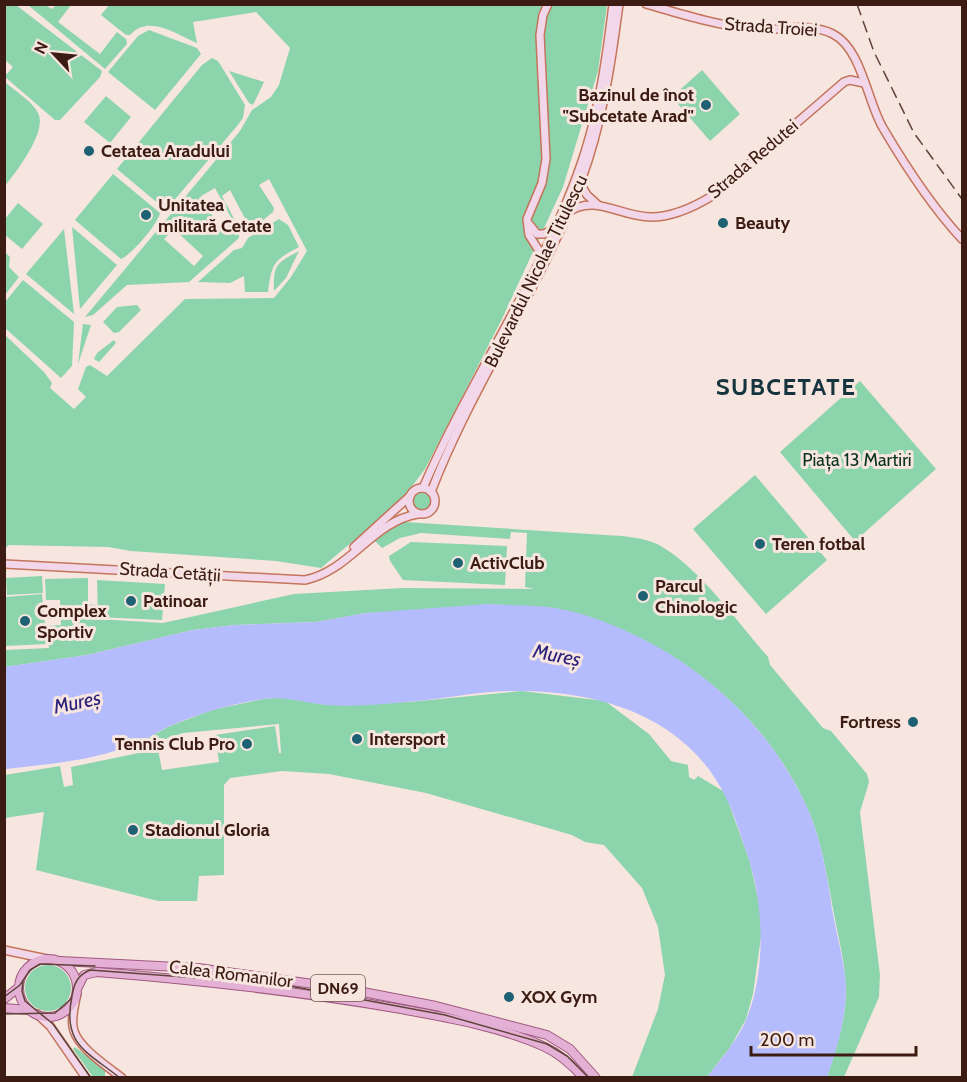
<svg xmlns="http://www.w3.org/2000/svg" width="967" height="1082" font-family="Cabin,sans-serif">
<rect width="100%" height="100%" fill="#f7e5df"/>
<g fill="#8cd4ac" fill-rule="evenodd">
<path d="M 5,4 L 16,5 L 102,71 L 100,77 L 60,120 L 55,120 L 5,77 L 5,73 L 7,74 L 13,67 L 5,60 Z"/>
<path d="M 28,5 L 45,5 L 52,9 L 56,5 L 71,5 L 58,22 L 100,54 L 117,32 L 126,39 L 127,44 L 105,69 Z"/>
<path d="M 109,5 L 607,5 L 598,71 L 563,187 L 501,321 L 425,469 L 401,501 L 321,568 L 276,561 L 131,551 L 108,547 L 9,545 L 5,548 L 4,334 L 44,372 L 52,383 L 50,388 L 74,409 L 86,397 L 78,389 L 86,367 L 90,365 L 107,376 L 185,299 L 274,298 L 291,277 L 307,251 L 269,179 L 259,185 L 274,208 L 273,212 L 251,230 L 230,190 L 222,196 L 239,228 L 239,238 L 189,282 L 127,285 L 93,315 L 85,317 L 240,131 L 252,110 L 271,97 L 279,85 L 290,48 L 256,12 L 193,22 L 197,43 C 175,34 149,14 130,35 L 126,35 L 101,15 ZM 215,188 L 234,223 L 221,231 L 201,196 ZM 174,229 L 203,256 L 194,266 L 164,239 Z"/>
<path d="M 149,30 L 197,48 L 201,54 L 155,110 L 108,72 L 138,36 Z"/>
<path d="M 212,58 L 218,61 L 245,105 L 243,118 L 237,126 L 166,210 L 117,169 L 202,65 Z"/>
<path d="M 702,70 L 740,114 L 710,141 L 672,97 Z"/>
<path d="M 229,71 L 264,82 L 253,105 L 249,103 Z"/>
<path d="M 5,82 C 15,91 32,101 38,113 C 48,131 16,172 5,186 Z"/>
<path d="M 106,96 L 131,117 L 110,143 L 84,122 Z"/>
<path d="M 113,174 L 160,213 C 158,224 131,255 121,259 L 75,220 Z"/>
<path d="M 18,203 L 43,224 L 22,249 L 5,235 L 5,219 Z"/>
<path d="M 279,219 L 288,225 L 299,247 C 273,261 272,263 268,292 L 245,292 L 244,276 L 230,283 L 198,282 L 234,250 L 242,248 L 248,238 Z"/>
<path d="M 72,227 L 117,265 L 80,309 Z"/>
<path d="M 64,229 L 74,314 L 26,274 Z"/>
<path d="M 299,251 L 286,278 L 274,291 C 273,264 277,263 299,251 Z"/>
<path d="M 5,252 L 10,257 L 9,267 L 19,277 L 5,295 Z"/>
<path d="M 23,280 L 74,322 L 72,366 L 61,378 L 5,328 L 5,302 Z"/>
<path d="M 137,305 L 141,310 L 119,332 L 114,333 L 103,322 L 117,307 Z"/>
<path d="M 83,324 L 91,325 L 78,364 Z"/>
<path d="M 114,340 L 116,343 L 99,362 L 94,359 L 97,353 Z"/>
<path d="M 860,381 L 936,469 L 855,541 L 780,452 Z"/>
<path d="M 755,475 L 827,560 L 766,614 L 693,529 Z"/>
<circle cx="422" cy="501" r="10"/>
<path d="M 405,522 L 605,535 C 623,536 643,537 659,545 C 698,566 738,623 768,657 L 770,665 L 823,728 L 831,731 L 867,774 L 869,782 L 860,812 L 880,975 L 879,997 L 844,1077 L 827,1077 C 838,1045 849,1010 845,976 C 843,953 837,931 833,909 C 827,876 822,843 809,812 C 764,706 660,629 548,607 L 366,613 L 316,622 L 235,625 L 193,630 L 87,655 L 5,667 L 5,650 L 49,648 L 47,626 L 61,625 L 60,600 L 46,600 L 45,579 L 88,578 L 88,604 L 96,605 L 97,619 L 163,623 L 294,594 L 403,588 L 534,589 L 525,587 L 527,533 L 511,532 L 510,539 L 421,533 L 400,538 L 382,548 L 374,540 L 397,524 Z"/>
<path d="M 411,542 L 507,546 L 505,585 L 403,580 L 390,561 L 389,556 Z"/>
<path d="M 42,576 L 43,593 L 7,595 L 6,578 Z"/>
<path d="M 97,580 L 165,584 L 162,620 L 98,617 Z"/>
<path d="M 42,594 L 47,644 L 5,646 L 5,597 Z"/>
<path d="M 522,691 L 605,701 L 649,734 L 671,761 L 688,765 L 689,777 L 694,780 L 698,776 L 723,791 L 728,801 L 750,862 L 762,917 L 761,937 L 753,994 L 746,1019 L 731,1046 L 707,1077 L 632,1077 L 658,1009 L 665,975 L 658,927 L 642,888 L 604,845 L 585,842 L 572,835 L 426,793 L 329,774 L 282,771 L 230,778 L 224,785 L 224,875 L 199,876 L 197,901 L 158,901 L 36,870 L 44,812 L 5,818 L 5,775 L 60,766 L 64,787 L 73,785 L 71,767 L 158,749 L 162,770 L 219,762 L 215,735 L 275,726 L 279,753 L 281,753 L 279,724 L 183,733 L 139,748 L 136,744 L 170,726 L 212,710 L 263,699 L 283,697 L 327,705 L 409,702 Z"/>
<circle cx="48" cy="988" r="23"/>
<path d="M 75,1047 L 105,1070 L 105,1077 L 93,1077 L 73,1049 Z"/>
</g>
<path fill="#b5bcfd" d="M 488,604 C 517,606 546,604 574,612 C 675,640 767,714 809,812 C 822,843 827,876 832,909 C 836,931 842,953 845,975 C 849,1010 838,1046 827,1077 L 707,1077 C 721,1059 737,1041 746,1020 C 767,970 764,900 746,851 C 740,834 735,816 727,800 C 690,719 603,691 520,691 C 482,690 445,699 408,702 C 382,704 353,707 327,705 C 305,703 286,696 263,699 C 231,704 199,713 170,726 C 158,731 148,739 136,743 C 95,761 49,764 5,769 L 5,667 L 87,655 L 193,630 L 235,625 L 316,622 L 366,613 Z"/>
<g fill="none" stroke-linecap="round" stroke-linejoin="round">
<g stroke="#c4755b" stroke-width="10">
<g id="secondary">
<path d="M 646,4 C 681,14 716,25 752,29 C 779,32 808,21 833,34 C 862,49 867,101 883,128 C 906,167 932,207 962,239"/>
<path d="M 580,183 L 587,195 L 598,205"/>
<path d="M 567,213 C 595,193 620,217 651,217 C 673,217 694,207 712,196 L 844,82 L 850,80 L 864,83"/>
<path d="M 529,224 L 537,234 L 544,234 L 553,229"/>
<path d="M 541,254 L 529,235 L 527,219 L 542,183 L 546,159 L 540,35 L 543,15 L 548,4"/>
<circle cx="422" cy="501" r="13"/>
<path d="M 423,488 C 472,375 547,270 585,152 C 600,104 607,54 613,4"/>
<path d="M 431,492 C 472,385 540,289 581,181 C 602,125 611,65 619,4"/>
<path d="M 354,547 L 410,496"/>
<path d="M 4,564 L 305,580 C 350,571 373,521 418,514"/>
<path d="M 4,950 L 47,959"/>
<path d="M 77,993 C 75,1004 70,1020 74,1031 C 80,1049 107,1066 122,1078"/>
<path d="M 37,1014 L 50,1026 L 86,1078"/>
</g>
</g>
<g stroke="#9f5a7f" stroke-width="10">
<g id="primary">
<circle cx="48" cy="988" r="29"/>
<path d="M 60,961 L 198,968 L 342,988 L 436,1006 L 547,1035 L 570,1049 L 596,1078"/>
<path d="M 78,987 L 84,975 L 97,972 C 197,980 296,991 395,1008 C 444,1017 499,1026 545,1047 C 560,1054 572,1065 584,1078"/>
<path d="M 4,999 L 18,988"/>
<path d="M 4,1008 L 28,1010"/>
</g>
</g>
<use href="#secondary" stroke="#f2d7ea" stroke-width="7"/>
<use href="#primary" stroke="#e5b0d6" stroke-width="8"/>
<g stroke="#60433a" stroke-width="1.5">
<path d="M 23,981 L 22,991 L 25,1001 L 53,1024 L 91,1078"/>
<path d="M 4,997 L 20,985 L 30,970 L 40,964 L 95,966"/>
<path d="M 4,1014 L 55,1013 L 71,999"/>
<path d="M 120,1078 C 86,1051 62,1044 72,996 C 74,983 78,975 90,970 L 279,984 L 445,1015 L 547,1044 L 567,1056 L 589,1078"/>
</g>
<path stroke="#60433a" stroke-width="1.5" stroke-dasharray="12 6" stroke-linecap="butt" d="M 857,4 L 874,52 L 914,133 L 962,199"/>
</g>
<g fill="#1d6173" stroke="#f7e5df" stroke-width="2">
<circle cx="706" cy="105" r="6"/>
<circle cx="89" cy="151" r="6"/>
<circle cx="146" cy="215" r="6"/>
<circle cx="723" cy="223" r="6"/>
<circle cx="760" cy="544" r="6"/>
<circle cx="458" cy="563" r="6"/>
<circle cx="643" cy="596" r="6"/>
<circle cx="131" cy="601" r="6"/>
<circle cx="25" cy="621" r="6"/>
<circle cx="913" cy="722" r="6"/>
<circle cx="357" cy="739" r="6"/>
<circle cx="247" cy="744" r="6"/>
<circle cx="133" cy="830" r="6"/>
<circle cx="509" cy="997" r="6"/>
</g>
<g text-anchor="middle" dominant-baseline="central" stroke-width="6" stroke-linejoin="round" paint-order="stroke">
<rect fill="#f7e5df" stroke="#745850" stroke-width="1.5" x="311" y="975" width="54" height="26" rx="4.5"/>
<g font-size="16" font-weight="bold" fill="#3c1c12">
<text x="338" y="988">DN69</text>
</g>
<g font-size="18" fill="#3c1c12" stroke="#f7e5df">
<text transform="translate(771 27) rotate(4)">Strada Troiei</text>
<text transform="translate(753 159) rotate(-40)">Strada Redutei</text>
<text transform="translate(536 271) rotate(-64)">Bulevardul Nicolae Titulescu</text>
<text transform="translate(170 572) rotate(4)">Strada Cetății</text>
<text transform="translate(231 974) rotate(7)">Calea Romanilor</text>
</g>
<g font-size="18" font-weight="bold" fill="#3c1c12" stroke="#f7e5df" text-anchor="start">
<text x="694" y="95" text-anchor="end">Bazinul de înot<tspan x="694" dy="21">"Subcetate Arad"</tspan></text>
<text x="101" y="151">Cetatea Aradului</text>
<text x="158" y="205">Unitatea<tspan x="158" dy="21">militară Cetate</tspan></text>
<text x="735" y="223">Beauty</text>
<text x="772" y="544">Teren fotbal</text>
<text x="470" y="563">ActivClub</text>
<text x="655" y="586">Parcul<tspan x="655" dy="21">Chinologic</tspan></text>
<text x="143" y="601">Patinoar</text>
<text x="37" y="611">Complex<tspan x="37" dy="21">Sportiv</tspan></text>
<text x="901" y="722" text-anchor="end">Fortress</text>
<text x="369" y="739">Intersport</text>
<text x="235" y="744" text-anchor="end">Tennis Club Pro</text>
<text x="145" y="830">Stadionul Gloria</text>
<text x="521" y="997">XOX Gym</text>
</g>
<g font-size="18" fill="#08321f" stroke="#f7e5df">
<text x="857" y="460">Piața 13 Martiri</text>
</g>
<g font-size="20" font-style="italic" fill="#2a217a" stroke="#f7e5df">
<text transform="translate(557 655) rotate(11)">Mureș</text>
<text transform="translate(77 702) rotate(-12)">Mureș</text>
</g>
<g font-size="24" font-weight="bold" letter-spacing="1.5" fill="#15343d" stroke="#f7e5df">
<text x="786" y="386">SUBCETATE</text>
</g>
</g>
<rect width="967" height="1082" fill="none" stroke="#3c1c12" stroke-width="12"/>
<g transform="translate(54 54) rotate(296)" stroke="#f7e5df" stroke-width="4.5" paint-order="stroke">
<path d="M0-4.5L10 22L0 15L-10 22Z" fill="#3c1c12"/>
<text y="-9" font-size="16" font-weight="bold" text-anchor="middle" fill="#3c1c12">N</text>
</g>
<path d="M751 1046v9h165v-9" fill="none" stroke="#3c1c12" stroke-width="3"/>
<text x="760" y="1046" font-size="18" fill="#3c1c12" stroke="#f7e5df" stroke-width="4.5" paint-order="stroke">200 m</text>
</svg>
